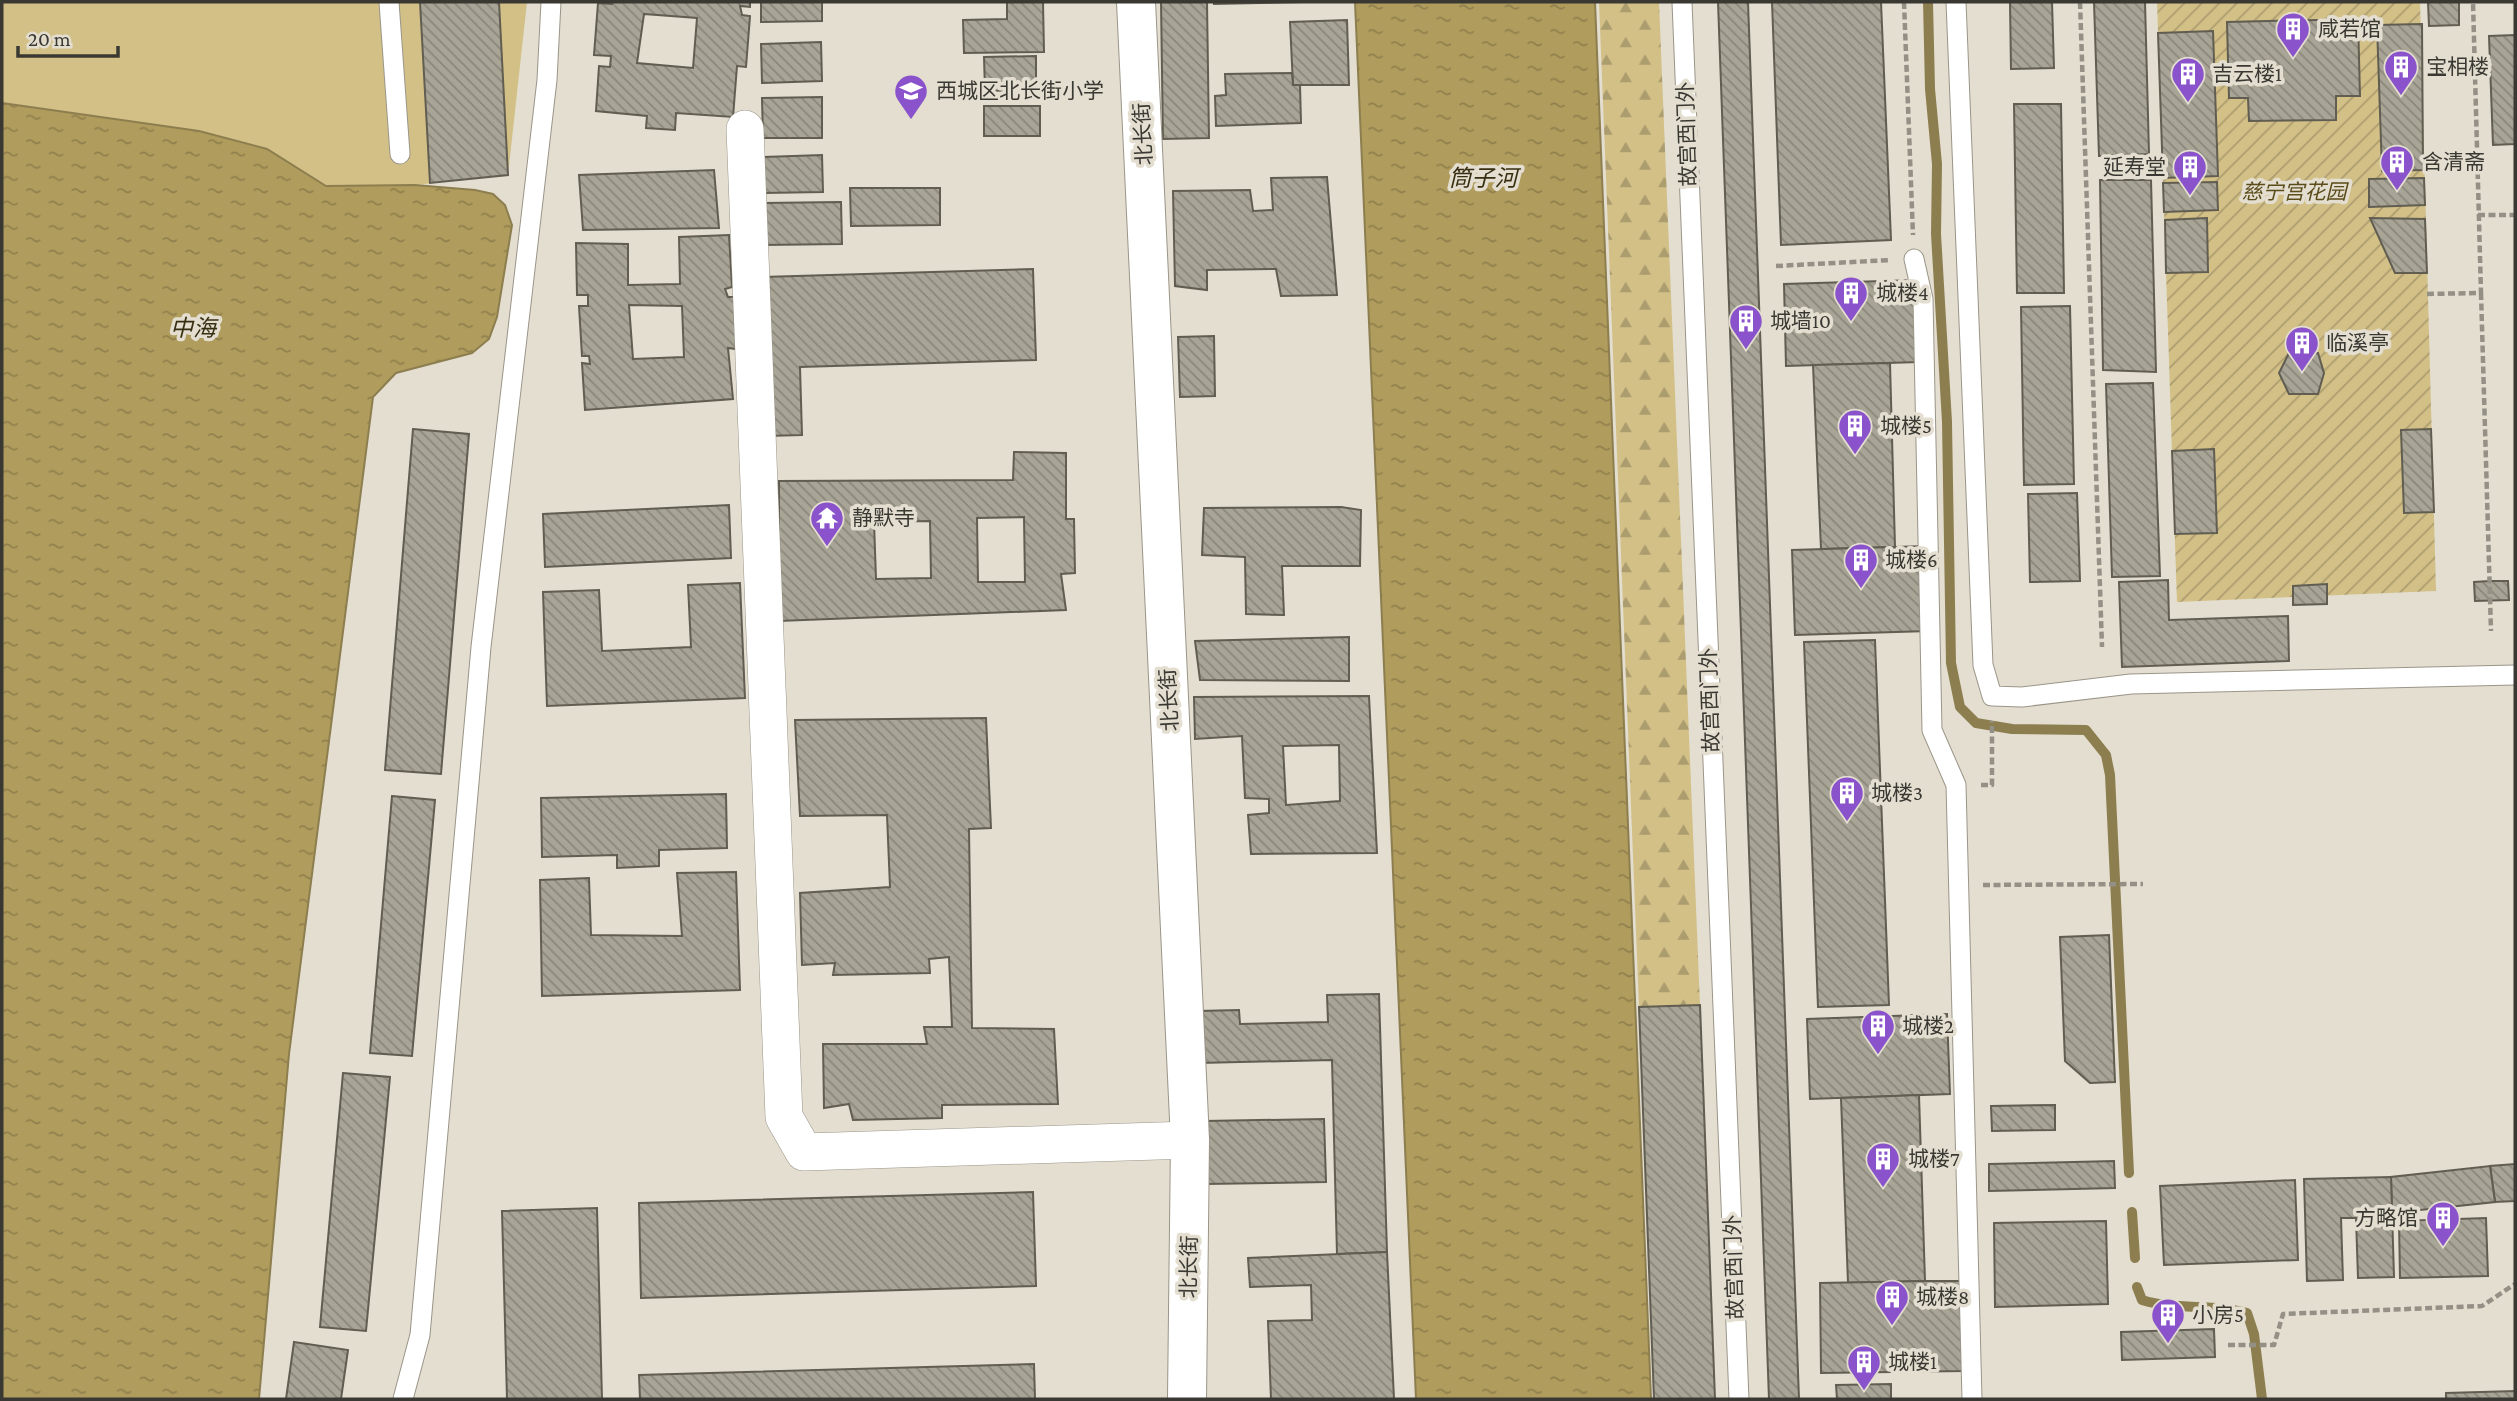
<svg xmlns="http://www.w3.org/2000/svg" width="2517" height="1401" font-family="'Crimson Pro','Noto Sans SC',serif">
<defs>
<pattern id="forest-firs" width="22" height="20" patternUnits="userSpaceOnUse" patternTransform="scale(1.75)"><rect width="22" height="20" fill="#d3c087"/><path d="M5 1l3.5 6h-7zM16 11l3.5 6h-7z" fill="#ac9d6f"/></pattern>
<pattern id="garden-furrows" width="10" height="10" patternUnits="userSpaceOnUse" patternTransform="scale(1.75)"><rect width="10" height="10" fill="#d3c087"/><path d="M-1 1l2-2M0 10L10 0M9 11l2-2" fill="none" stroke="#ac9d6f"/></pattern>
<pattern id="water-ripples" width="26" height="14" patternUnits="userSpaceOnUse" patternTransform="scale(1.75)"><rect width="26" height="14" fill="#b09c5c"/><path d="M2 4q2-2 4 0t4 0M15 11q2-2 4 0t4 0" fill="none" stroke="#90804d"/></pattern>
<pattern id="building-back-hatch" width="6" height="6" patternUnits="userSpaceOnUse" patternTransform="scale(1.75)"><rect width="6" height="6" fill="#a8a496"/><path d="M-1 5l2 2M0 0l6 6M5-1l2 2" fill="none" stroke="#8a877b"/></pattern>
</defs>
<rect width="100%" height="100%" fill="#e3ded0"/>
<path fill="#d3c087" d="M 2,2 L 527,2 L 508,175 L 415,185 L 326,186 L 267,149 L 199,131 L 2,103 Z"/>
<path fill="url(#forest-firs)" d="M 1599,2 L 1659,2 L 1700,1005 L 1639,1007 Z"/>
<path fill="url(#garden-furrows)" d="M 2157,2 L 2420,2 L 2436,591 L 2177,602 Z"/>
<g fill="url(#water-ripples)" stroke="#8d7e4f" stroke-width="2">
<path d="M 1355,2 L 1595,2 L 1651,1399 L 1416,1399 Z"/>
<path d="M 2,103 L 199,131 L 267,149 L 326,186 L 415,185 L 475,190 L 493,194 L 505,205 L 512,225 L 497,317 L 489,339 L 472,353 L 396,373 L 373,397 L 289,1054 L 259,1399 L 2,1399 Z"/>
</g>
<g fill="none" stroke-linecap="round" stroke-linejoin="round">
<g stroke="#8d7e4f" stroke-width="10">
<path d="M 1928,2 L 1930,89 L 1937,164 L 1936,234 L 1947,422 L 1951,663 L 1960,707 L 1976,723 L 2012,729 L 2086,730 L 2106,755 L 2110,775 L 2129,1173"/>
<path d="M 2132,1212 L 2135,1258"/>
<path d="M 2137,1287 L 2142,1300 C 2176,1311 2213,1303 2247,1313 L 2254,1334 L 2262,1399"/>
</g>
</g>
<g fill="url(#building-back-hatch)" stroke="#615d51" stroke-width="2" fill-rule="evenodd">
<path d="M 420,2 L 499,2 L 508,175 L 430,183 Z"/>
<path d="M 612,2 L 750,2 L 750,7 L 740,6 L 742,15 L 750,16 L 746,67 L 737,66 L 733,117 L 676,113 L 675,130 L 646,128 L 647,116 L 596,111 L 599,66 L 610,67 L 611,56 L 594,55 L 598,3 L 612,4 ZM 644,14 L 697,18 L 693,68 L 637,63 Z"/>
<path d="M 761,2 L 822,2 L 822,21 L 761,22 Z"/>
<path d="M 1007,2 L 1043,2 L 1044,52 L 964,53 L 963,20 L 1007,19 Z"/>
<path d="M 1161,2 L 1207,2 L 1209,138 L 1163,139 Z"/>
<path d="M 1214,2 L 1301,2 L 1214,4 Z"/>
<path d="M 1718,2 L 1748,2 L 1799,1399 L 1769,1399 Z"/>
<path d="M 1772,2 L 1881,2 L 1891,240 L 1781,245 Z"/>
<path d="M 2010,2 L 2052,2 L 2054,68 L 2011,69 Z"/>
<path d="M 2094,2 L 2145,2 L 2149,154 L 2099,156 Z"/>
<path d="M 2428,2 L 2459,2 L 2459,25 L 2429,26 Z"/>
<path d="M 2358,19 L 2360,96 L 2336,96 L 2336,120 L 2249,121 L 2248,98 L 2229,98 L 2227,22 Z"/>
<path d="M 1347,20 L 1349,85 L 1293,85 L 1290,22 Z"/>
<path d="M 2422,24 L 2423,170 L 2382,171 L 2377,25 Z"/>
<path d="M 2213,31 L 2218,176 L 2163,178 L 2158,33 Z"/>
<path d="M 2515,35 L 2515,144 L 2493,145 L 2489,36 Z"/>
<path d="M 821,42 L 822,81 L 762,83 L 761,44 Z"/>
<path d="M 1036,56 L 1036,90 L 985,91 L 984,57 Z"/>
<path d="M 1292,73 L 1293,85 L 1300,85 L 1301,123 L 1216,126 L 1215,96 L 1226,95 L 1225,74 Z"/>
<path d="M 822,97 L 822,138 L 763,138 L 762,98 Z"/>
<path d="M 2014,104 L 2061,104 L 2064,293 L 2017,293 Z"/>
<rect x="984" y="106" width="56" height="30"/>
<path d="M 822,155 L 823,192 L 764,193 L 764,157 Z"/>
<path d="M 714,170 L 719,228 L 583,230 L 579,175 Z"/>
<path d="M 1327,177 L 1337,295 L 1281,296 L 1276,269 L 1207,270 L 1207,290 L 1175,286 L 1173,191 L 1250,190 L 1253,211 L 1273,210 L 1271,178 Z"/>
<path d="M 2424,178 L 2425,205 L 2369,207 L 2369,179 Z"/>
<path d="M 2100,180 L 2151,180 L 2156,372 L 2103,370 Z"/>
<path d="M 2217,182 L 2218,210 L 2164,212 L 2163,183 Z"/>
<path d="M 850,188 L 940,188 L 940,225 L 851,226 Z"/>
<path d="M 841,202 L 842,244 L 763,245 L 762,203 Z"/>
<path d="M 2207,218 L 2208,272 L 2166,273 L 2165,220 Z"/>
<path d="M 2370,218 L 2425,219 L 2427,273 L 2395,273 Z"/>
<path d="M 729,235 L 732,287 L 725,289 L 728,297 L 734,297 L 736,349 L 728,348 L 733,399 L 585,410 L 582,363 L 590,364 L 589,356 L 582,356 L 579,306 L 588,306 L 588,295 L 577,295 L 576,243 L 628,244 L 628,285 L 680,284 L 679,237 ZM 629,305 L 682,306 L 684,357 L 633,359 Z"/>
<path d="M 1033,269 L 1036,360 L 800,367 L 802,435 L 766,436 L 761,277 Z"/>
<path d="M 1916,280 L 1919,362 L 1786,366 L 1784,284 Z"/>
<path d="M 2070,306 L 2074,484 L 2024,485 L 2021,307 Z"/>
<path d="M 1214,336 L 1215,396 L 1180,397 L 1178,337 Z"/>
<path d="M 2289,353 L 2318,353 L 2324,373 L 2318,394 L 2289,394 L 2279,373 Z"/>
<path d="M 1890,363 L 1895,547 L 1821,549 L 1813,365 Z"/>
<path d="M 2153,383 L 2160,576 L 2112,577 L 2106,384 Z"/>
<path d="M 413,429 L 469,434 L 441,774 L 385,770 Z"/>
<path d="M 2431,429 L 2434,512 L 2404,513 L 2401,430 Z"/>
<path d="M 2214,449 L 2217,533 L 2175,534 L 2172,451 Z"/>
<path d="M 1014,452 L 1066,453 L 1066,519 L 1074,519 L 1075,573 L 1061,574 L 1066,610 L 779,621 L 779,481 L 1013,480 ZM 1024,517 L 1025,582 L 978,582 L 977,518 ZM 930,521 L 931,578 L 876,579 L 874,522 Z"/>
<path d="M 2077,493 L 2080,581 L 2030,582 L 2028,494 Z"/>
<path d="M 729,505 L 731,558 L 545,567 L 543,514 Z"/>
<path d="M 1341,507 L 1361,510 L 1360,566 L 1282,566 L 1284,615 L 1246,614 L 1245,557 L 1202,555 L 1204,508 Z"/>
<path d="M 1927,546 L 1929,631 L 1795,635 L 1792,550 Z"/>
<path d="M 2168,580 L 2169,620 L 2288,616 L 2289,661 L 2122,667 L 2119,582 Z"/>
<path d="M 2490,581 L 2508,581 L 2509,600 L 2475,601 L 2474,582 Z"/>
<path d="M 740,583 L 745,698 L 547,706 L 543,592 L 599,590 L 602,651 L 691,647 L 688,585 Z"/>
<path d="M 2327,584 L 2327,604 L 2293,605 L 2293,586 Z"/>
<path d="M 1349,637 L 1349,681 L 1200,680 L 1195,641 Z"/>
<path d="M 1875,640 L 1889,1005 L 1818,1007 L 1804,642 Z"/>
<path d="M 1369,696 L 1377,853 L 1251,854 L 1248,815 L 1269,813 L 1269,799 L 1245,798 L 1242,736 L 1195,739 L 1194,697 ZM 1339,745 L 1340,801 L 1286,805 L 1283,746 Z"/>
<path d="M 986,718 L 991,828 L 969,829 L 972,1028 L 1054,1029 L 1058,1104 L 942,1105 L 942,1118 L 853,1120 L 849,1104 L 824,1108 L 823,1044 L 927,1044 L 924,1027 L 952,1027 L 949,957 L 929,959 L 930,973 L 833,975 L 835,963 L 802,965 L 800,893 L 890,887 L 887,815 L 800,816 L 795,720 Z"/>
<path d="M 726,794 L 727,848 L 659,850 L 659,866 L 617,868 L 617,855 L 542,857 L 541,798 Z"/>
<path d="M 392,796 L 435,800 L 412,1056 L 370,1053 Z"/>
<path d="M 736,872 L 740,990 L 542,996 L 540,880 L 589,878 L 591,935 L 682,936 L 677,873 Z"/>
<path d="M 2109,935 L 2115,1082 L 2090,1083 L 2065,1061 L 2060,937 Z"/>
<path d="M 1379,994 L 1387,1252 L 1337,1254 L 1332,1060 L 1199,1063 L 1198,1011 L 1239,1010 L 1240,1024 L 1328,1022 L 1327,995 Z"/>
<path d="M 1700,1005 L 1715,1399 L 1654,1399 L 1639,1007 Z"/>
<path d="M 1947,1014 L 1950,1094 L 1810,1099 L 1807,1019 Z"/>
<path d="M 343,1073 L 390,1077 L 366,1331 L 320,1327 Z"/>
<path d="M 1919,1095 L 1925,1281 L 1848,1283 L 1841,1098 Z"/>
<path d="M 2055,1105 L 2055,1130 L 1992,1131 L 1991,1106 Z"/>
<path d="M 1324,1119 L 1326,1182 L 1206,1184 L 1205,1121 Z"/>
<path d="M 2114,1161 L 2115,1188 L 1989,1191 L 1989,1164 Z"/>
<path d="M 2515,1164 L 2515,1201 L 2495,1202 L 2490,1166 Z"/>
<path d="M 2490,1166 L 2495,1202 L 2392,1213 L 2391,1177 Z"/>
<path d="M 2391,1177 L 2394,1277 L 2358,1278 L 2356,1218 L 2341,1218 L 2343,1280 L 2307,1281 L 2304,1179 Z"/>
<path d="M 2295,1180 L 2298,1260 L 2164,1265 L 2160,1186 Z"/>
<path d="M 1033,1192 L 1036,1286 L 641,1298 L 639,1203 Z"/>
<path d="M 597,1208 L 602,1399 L 507,1399 L 502,1211 Z"/>
<path d="M 2486,1218 L 2488,1276 L 2400,1278 L 2399,1221 Z"/>
<path d="M 2106,1221 L 2108,1304 L 1995,1307 L 1994,1223 Z"/>
<path d="M 1387,1252 L 1394,1399 L 1271,1399 L 1268,1321 L 1312,1320 L 1311,1285 L 1250,1287 L 1248,1258 Z"/>
<path d="M 1925,1281 L 1962,1281 L 1964,1371 L 1821,1373 L 1820,1283 Z"/>
<path d="M 2214,1329 L 2215,1357 L 2122,1360 L 2121,1332 Z"/>
<path d="M 294,1342 L 348,1350 L 341,1399 L 286,1399 Z"/>
<path d="M 1034,1364 L 1035,1399 L 640,1399 L 639,1375 Z"/>
<path d="M 1891,1384 L 1891,1399 L 1837,1399 L 1836,1385 Z"/>
<path d="M 2515,1391 L 2515,1399 L 2446,1399 L 2446,1393 Z"/>
</g>
<g fill="none" stroke-linecap="round" stroke-linejoin="round">
<g stroke="#9a9588" stroke-width="21">
<g id="service">
<path d="M 389,2 L 400,154"/>
<path d="M 1682,2 L 1739,1399"/>
<path d="M 1956,2 L 1983,665 L 1992,696 L 2022,697 L 2131,684 L 2515,675"/>
<path d="M 1914,259 L 1923,299 L 1932,730 L 1956,785 L 1972,1399"/>
<path d="M 403,1399 L 420,1335 L 481,647 L 547,80 L 551,2"/>
</g>
</g>
<g stroke="#9a9588" stroke-width="38">
<path id="minor" d="M 745,129 L 784,1117 L 804,1152 L 1190,1140"/>
</g>
<g stroke="#9a9588" stroke-width="40">
<path id="tertiary" d="M 1136,2 L 1190,1140 L 1187,1399"/>
</g>
<g stroke="#949086" stroke-width="4.5" stroke-dasharray="7 3.5" stroke-linecap="butt">
<path d="M 1904,2 L 1913,235"/>
<path d="M 2080,2 L 2102,647"/>
<path d="M 2478,215 L 2515,215"/>
<path d="M 1776,266 L 1891,260"/>
<path d="M 2481,293 L 2491,631"/>
<path d="M 2427,294 L 2481,293 L 2473,2"/>
<path d="M 1981,785 L 1992,785 L 1992,721"/>
<path d="M 1983,885 L 2143,884"/>
<path d="M 2228,1345 L 2274,1345 L 2283,1314 L 2482,1306 L 2515,1284"/>
</g>
<use href="#service" stroke="#fff" stroke-width="19"/>
<use href="#minor" stroke="#fff" stroke-width="37"/>
<use href="#tertiary" stroke="#fff" stroke-width="38"/>
</g>
<defs>
<g id="building-pin" transform="scale(1.75)"><path d="M0 17L-7.5 6A9.5 9.5 0 1 1 7.5 6Z" fill="#8a53cb" stroke="#e3ded0"/><path d="M-4-6H4V6H1V3H-1V6H-4ZM-2.5-4.3h1.7v1.8h-1.7ZM.8-4.3h1.7v1.8H.8ZM-2.5-1h1.7V.8h-1.7ZM.8-1h1.7V.8H.8Z" fill="#fff"/></g>
<g id="school-pin" transform="scale(1.75)"><path d="M0 17L-7.5 6A9.5 9.5 0 1 1 7.5 6Z" fill="#8a53cb" stroke="#e3ded0"/><path d="M0-5L7-2L0 1L-7-2ZM-4 1L0 2.5L4 1V4Q0 6-4 4Z" fill="#fff"/></g>
<g id="temple-pin" transform="scale(1.75)"><path d="M0 17L-7.5 6A9.5 9.5 0 1 1 7.5 6Z" fill="#8a53cb" stroke="#e3ded0"/><path d="M0-6L5-2H3V0L6.5 2.5H4V6H1.5V3h-3V6H-4V2.5H-6.5L-3 0V-2H-5Z" fill="#fff"/></g>
</defs>
<g fill-rule="evenodd">
<use href="#building-pin" x="2293" y="29"/>
<use href="#building-pin" x="2401" y="67"/>
<use href="#building-pin" x="2188" y="74"/>
<use href="#school-pin" x="911" y="91"/>
<use href="#building-pin" x="2397" y="162"/>
<use href="#building-pin" x="2190" y="167"/>
<use href="#building-pin" x="1851" y="293"/>
<use href="#building-pin" x="1746" y="321"/>
<use href="#building-pin" x="2302" y="343"/>
<use href="#building-pin" x="1855" y="426"/>
<use href="#temple-pin" x="827" y="518"/>
<use href="#building-pin" x="1861" y="560"/>
<use href="#building-pin" x="1847" y="793"/>
<use href="#building-pin" x="1878" y="1026"/>
<use href="#building-pin" x="1883" y="1159"/>
<use href="#building-pin" x="2443" y="1218"/>
<use href="#building-pin" x="1892" y="1297"/>
<use href="#building-pin" x="2168" y="1315"/>
<use href="#building-pin" x="1864" y="1362"/>
</g>
<g text-anchor="middle" dominant-baseline="central" stroke-width="7" stroke-linejoin="round" paint-order="stroke">
<g font-size="21" fill="#3a3832" stroke="#e3ded0" text-anchor="start">
<text x="2318" y="29">咸若馆</text>
<text x="2426" y="67">宝相楼</text>
<text x="2212" y="74">吉云楼1</text>
<text x="936" y="91">西城区北长街小学</text>
<text x="2422" y="162">含清斋</text>
<text x="2166" y="167" text-anchor="end">延寿堂</text>
<text x="1876" y="293">城楼4</text>
<text x="1770" y="321">城墙10</text>
<text x="2326" y="343">临溪亭</text>
<text x="1880" y="426">城楼5</text>
<text x="852" y="518">静默寺</text>
<text x="1885" y="560">城楼6</text>
<text x="1871" y="793">城楼3</text>
<text x="1902" y="1026">城楼2</text>
<text x="1908" y="1159">城楼7</text>
<text x="2418" y="1218" text-anchor="end">方略馆</text>
<text x="1916" y="1297">城楼8</text>
<text x="2192" y="1315">小房5</text>
<text x="1888" y="1362">城楼1</text>
</g>
<g font-size="21" fill="#3a3832" stroke="#e3ded0">
<text transform="translate(1143 134) rotate(-93)">北长街</text>
<text transform="translate(1687 134) rotate(-92)">故宫西门外</text>
<text transform="translate(1169 700) rotate(-93)">北长街</text>
<text transform="translate(1710 700) rotate(-92)">故宫西门外</text>
<text transform="translate(1189 1267) rotate(-89)">北长街</text>
<text transform="translate(1734 1267) rotate(-92)">故宫西门外</text>
</g>
<g font-size="21" font-style="italic" fill="#5b4c1a" stroke="#e3ded0">
<text x="2294" y="192">慈宁宫花园</text>
</g>
<g font-size="23" font-style="italic" fill="#382e11" stroke="#e3ded0">
<text x="1483" y="178">筒子河</text>
<text x="193" y="328">中海</text>
</g>
</g>
<rect width="2517" height="1401" fill="none" stroke="#3a3832" stroke-width="7"/>
<path d="M18 46v10h100v-10" fill="none" stroke="#3a3832" stroke-width="3.5"/>
<text x="28" y="46" font-size="21" fill="#3a3832" stroke="#e3ded0" stroke-width="5" paint-order="stroke">20 m</text>
</svg>
